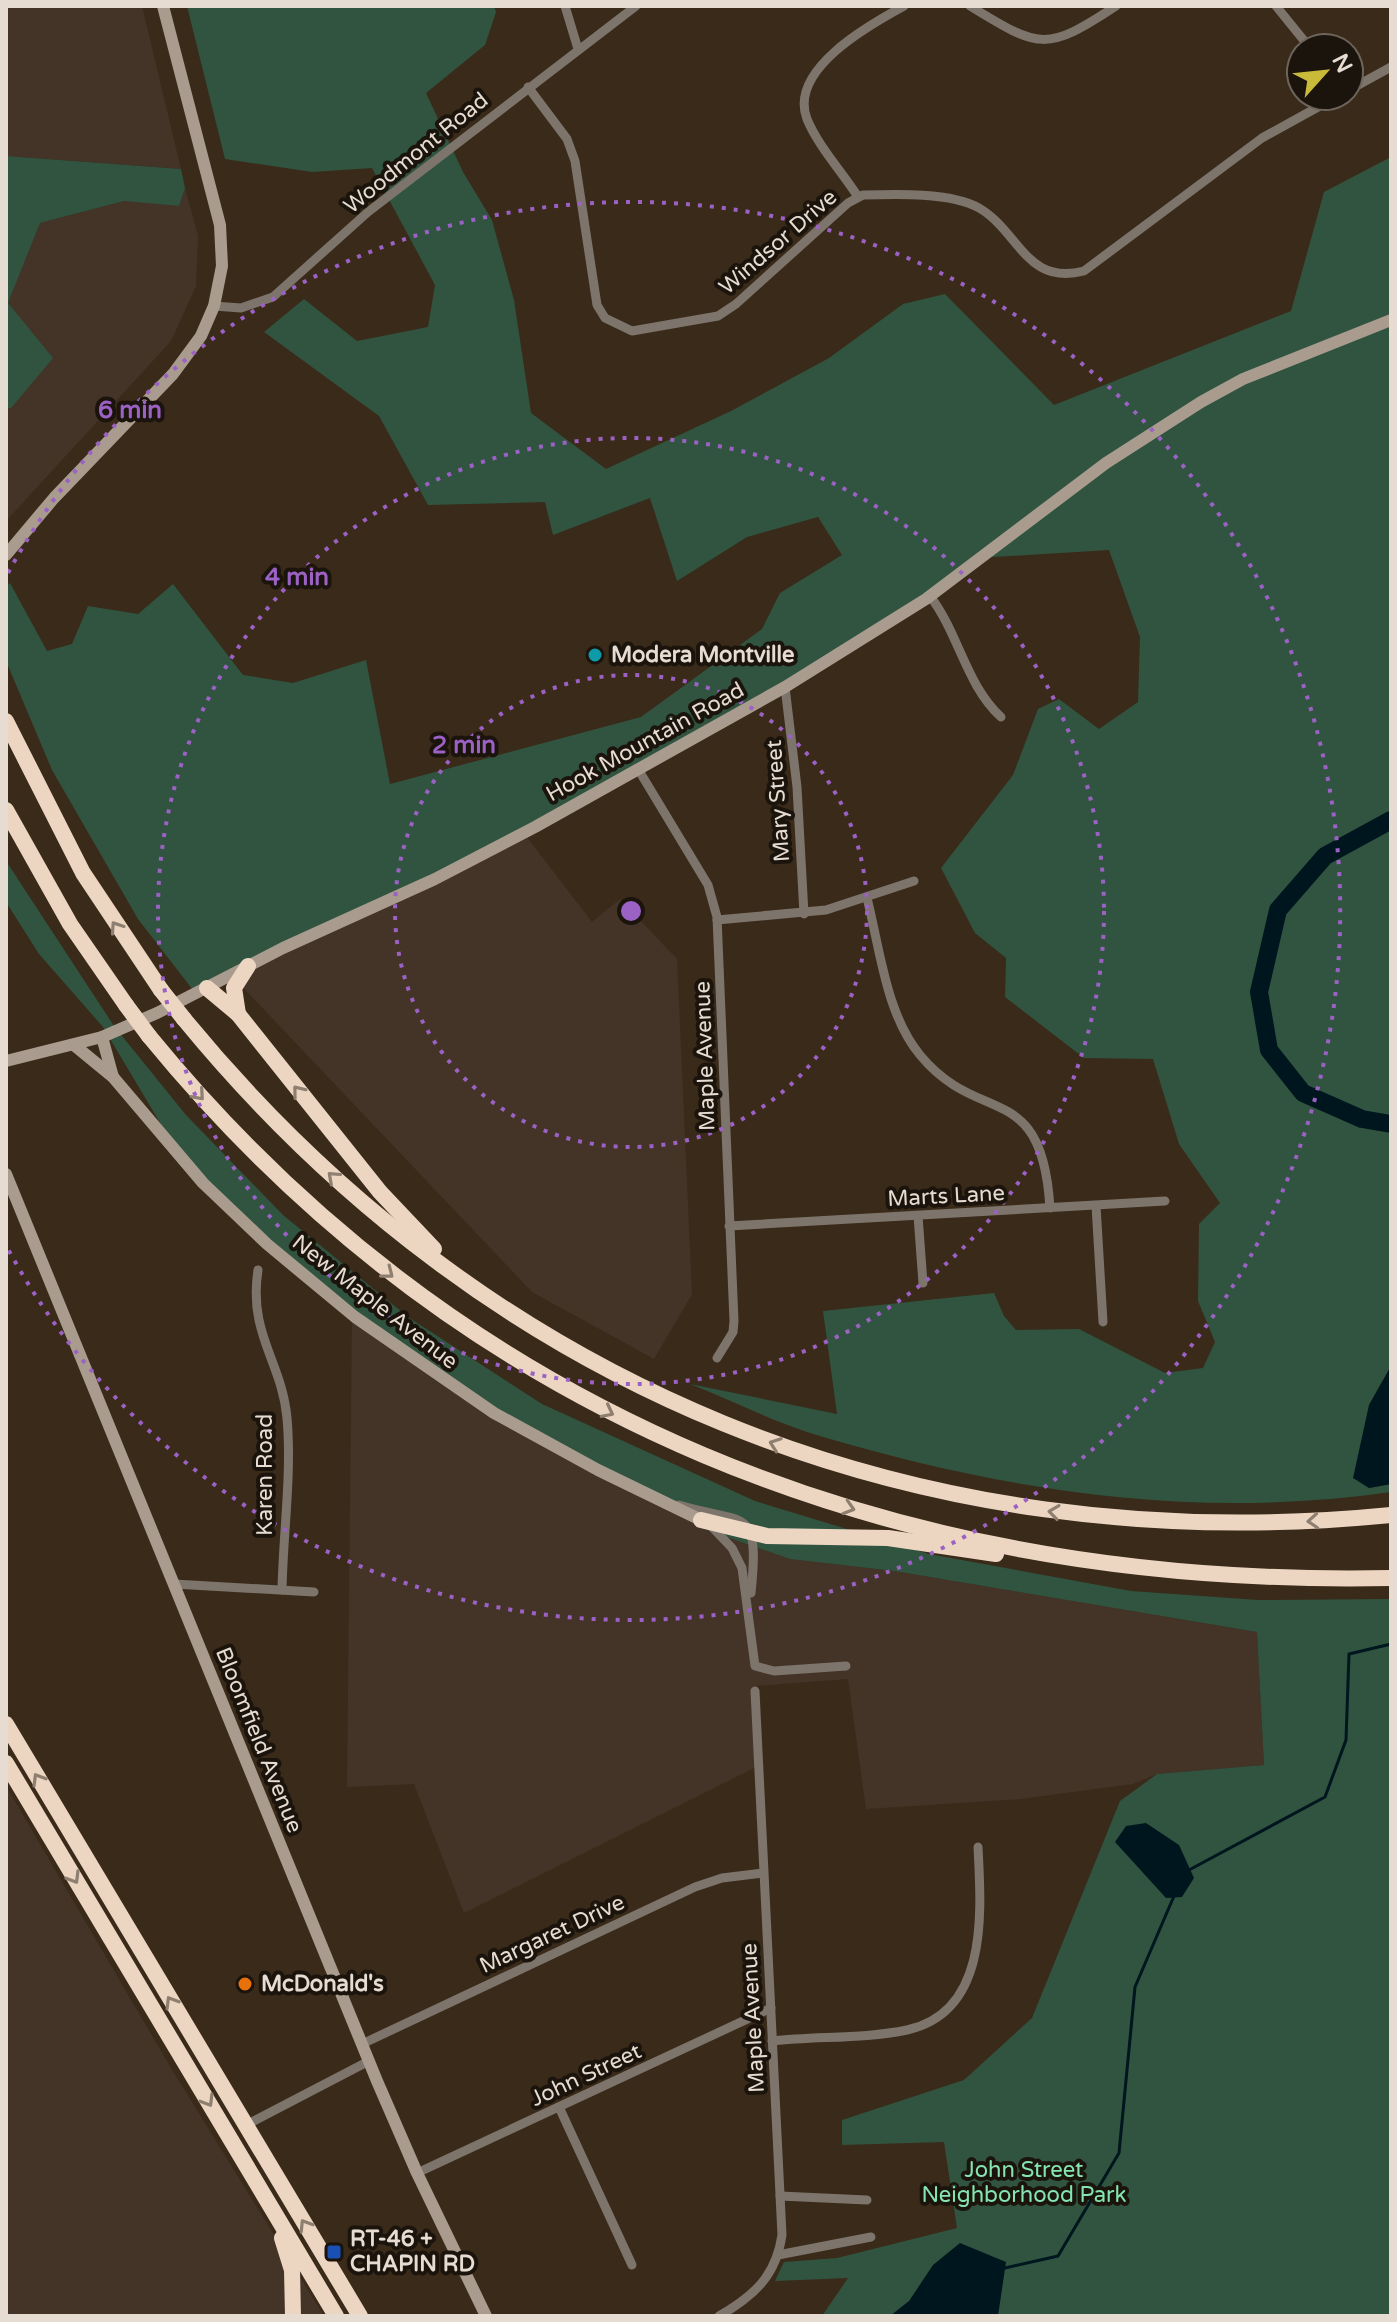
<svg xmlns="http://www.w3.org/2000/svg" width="1397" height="2322" font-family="'Varela Round',sans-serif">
<rect width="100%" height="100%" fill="#3a2a19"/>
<g fill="#443428">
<path d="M 6,6 L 142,6 L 181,169 L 6,156 Z"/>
<path d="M 185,188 L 198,236 L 196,286 L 171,341 L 6,521 L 6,409 L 11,408 L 8,303 L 40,223 L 124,201 L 179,206 Z"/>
<path d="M 526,836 L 592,922 L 620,899 L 677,959 L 692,1294 L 654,1359 L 532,1292 L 233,977 Z"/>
<path d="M 352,1316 L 709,1531 L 790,1559 L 894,1571 L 1257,1632 L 1264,1765 L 1157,1774 L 1133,1784 L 1020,1799 L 866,1809 L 848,1679 L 755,1686 L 760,1765 L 464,1913 L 414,1784 L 347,1787 Z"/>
<path d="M 6,1786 L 171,2068 L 324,2316 L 6,2316 Z"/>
</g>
<g fill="#305440">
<path d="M 187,6 L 494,6 L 496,12 L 485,45 L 426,93 L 463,172 L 492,220 L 514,300 L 531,413 L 606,469 L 731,411 L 829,358 L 903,304 L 945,294 L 1054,405 L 1291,311 L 1324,192 L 1391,157 L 1391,1366 L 1369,1405 L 1369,1488 L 1391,1484 L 1391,1492 C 1195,1520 1009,1492 820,1436 C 776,1423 733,1401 690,1384 L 837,1414 L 823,1311 L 994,1293 L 1004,1316 L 1016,1330 L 1079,1329 L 1165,1373 L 1203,1368 L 1215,1342 L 1198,1301 L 1199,1224 L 1220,1203 L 1179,1144 L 1153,1059 L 1084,1058 L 1005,997 L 1006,958 L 975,933 L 941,868 L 1013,775 L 1038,709 L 1059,699 L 1099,729 L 1138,702 L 1140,637 L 1109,550 L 977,558 L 857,645 L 526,836 L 196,994 L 138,919 L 52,770 L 6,661 L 6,587 L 10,583 L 47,651 L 72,644 L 88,606 L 138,614 L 173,584 L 243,675 L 293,683 L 366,660 L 390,784 L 641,717 L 762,629 L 780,593 L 842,555 L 818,517 L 747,537 L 677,581 L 650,498 L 553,535 L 545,502 L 428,505 L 379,416 L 264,332 L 304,299 L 357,341 L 428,327 L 435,285 L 372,168 L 312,172 L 225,159 Z"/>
<path d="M 6,156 L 181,169 L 185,188 L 179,206 L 124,201 L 40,223 L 8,303 L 53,358 L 11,408 L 6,408 Z"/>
<path d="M 6,861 L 114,1026 L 186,1115 L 283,1215 L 408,1317 L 542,1404 L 755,1501 L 929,1554 L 1131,1591 L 1258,1600 L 1391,1599 L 1391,2316 L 822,2316 L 848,2278 L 775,2281 L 784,2262 L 837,2258 L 957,2228 L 944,2142 L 842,2145 L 842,2120 L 964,2080 L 1032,2018 L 1120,1801 L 1157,1774 L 1264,1765 L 1257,1632 L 894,1571 L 790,1559 L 709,1531 L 564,1453 L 352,1316 L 184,1163 L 103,1027 L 39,954 L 6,902 Z"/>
</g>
<g fill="#00161e">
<path d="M 1391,1366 L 1391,1484 L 1369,1488 L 1353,1478 L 1369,1405 Z"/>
<path d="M 1146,1823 L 1179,1845 L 1194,1878 L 1182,1897 L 1166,1898 L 1115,1842 L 1126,1826 Z"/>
<path d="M 960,2243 L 1006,2262 L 998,2316 L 890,2316 L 909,2301 L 933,2265 Z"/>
</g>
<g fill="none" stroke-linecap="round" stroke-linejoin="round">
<g stroke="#00161e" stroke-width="3">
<path d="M 1189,1870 L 1325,1797 L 1346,1740 L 1349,1654 L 1391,1644"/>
<path d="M 1005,2268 L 1058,2256 L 1119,2153 L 1135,1987 L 1174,1896"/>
</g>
<path stroke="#00161e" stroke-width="18" d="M 1391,820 L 1325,856 L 1278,910 L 1259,992 L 1269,1050 L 1303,1093 L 1362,1119 L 1391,1124"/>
<g stroke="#7d746c" stroke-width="9">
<path d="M 565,6 L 578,49"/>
<path d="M 970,6 C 1040,49 1046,52 1116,6"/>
<path d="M 1276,6 L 1310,48"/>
<path d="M 528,87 L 567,139 L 575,161 L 597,305 L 605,318 L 632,331 L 718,316 L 736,304 L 848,203 L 863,195 C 894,194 952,192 979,208 C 1019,231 1026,286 1084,271 L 1262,138 L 1338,96"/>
<path d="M 1349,90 L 1391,67"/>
<path d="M 858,197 C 843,173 818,146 807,119 C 788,70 869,25 904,6"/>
<path d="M 214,306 L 241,308 L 273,297 L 368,212 L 636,6"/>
<path d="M 930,596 C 959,634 966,685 1001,717"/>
<path d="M 785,687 L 797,787 L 804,914"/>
<path d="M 638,769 L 708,885 L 717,917 L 734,1321 L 733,1332 L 717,1358"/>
<path d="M 867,898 C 880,949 886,1014 920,1055 C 980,1128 1042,1077 1050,1208"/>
<path d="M 717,920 L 826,910 L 914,881"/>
<path d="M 1096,1206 L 1103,1322"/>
<path d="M 918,1216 L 923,1283"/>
<path d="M 729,1226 L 1165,1201"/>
<path d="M 258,1270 C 248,1334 282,1362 287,1418 C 292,1474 283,1534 282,1590"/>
<path d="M 679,1505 C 745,1525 760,1504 751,1593"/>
<path d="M 711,1526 L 732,1548 L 742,1568 L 755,1666 L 774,1671 L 846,1666"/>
<path d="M 174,1584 L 314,1592"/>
<path d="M 772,2041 C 817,2036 864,2039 907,2030 C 990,2012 981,1910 978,1847"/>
<path d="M 362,2044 L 695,1887 L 722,1878 L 763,1873"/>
<path d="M 559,2107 L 632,2265"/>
<path d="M 246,2125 L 369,2061"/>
<path d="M 417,2173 L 771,2008"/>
<path d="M 780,2196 L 867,2200"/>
<path d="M 778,2255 L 871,2237"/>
<path d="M 719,2316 C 754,2296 776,2276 782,2235 L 755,1691"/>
</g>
<g stroke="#a99c8e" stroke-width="12">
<path d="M 6,555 L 54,498 L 173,374 L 201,336 L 214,306 L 222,266 L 220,225 L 163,6"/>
<path d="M 102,1037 L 113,1077"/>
<path d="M 74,1045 L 113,1077 L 203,1183 L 267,1244 L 355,1317 L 494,1413 L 598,1470 L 701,1520"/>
<path d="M 6,1061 L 102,1037 L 157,1013 L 283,948 L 435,879 L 535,827 L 785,687 L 926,599 L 1106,463 L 1201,402 L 1243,379 L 1391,320"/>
<path d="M 6,1174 L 377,2081 L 417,2173 L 486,2316"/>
</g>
<g stroke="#ecd6c1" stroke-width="16">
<path d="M 6,721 L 83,873 L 161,990"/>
<path d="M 6,810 L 70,924 L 126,1005"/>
<path d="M 207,988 L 238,1014 L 380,1192 L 434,1249"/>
<path d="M 238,1014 L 234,988 L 248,966"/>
<path d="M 184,1019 C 487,1389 917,1562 1391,1515"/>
<path d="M 149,1036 C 464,1421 899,1588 1391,1578"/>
<path d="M 701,1520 L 767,1536 L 888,1538 L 996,1554"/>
<path d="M 6,1724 L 360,2316"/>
<path d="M 6,1763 L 336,2316"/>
<path d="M 282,2238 L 292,2270 L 293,2316"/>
</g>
<g stroke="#ecd6c1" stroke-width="16">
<path d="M 161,990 L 184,1019"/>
<path d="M 126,1005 L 149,1036"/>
</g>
</g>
<defs><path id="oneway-chevron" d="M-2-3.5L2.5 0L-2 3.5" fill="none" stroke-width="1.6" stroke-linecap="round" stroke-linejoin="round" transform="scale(2)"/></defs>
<g stroke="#8e7f70">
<use href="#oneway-chevron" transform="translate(116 927) rotate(-124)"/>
<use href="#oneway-chevron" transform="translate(298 1091) rotate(-129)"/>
<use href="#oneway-chevron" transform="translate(199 1095) rotate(49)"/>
<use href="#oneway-chevron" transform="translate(333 1177) rotate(-138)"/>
<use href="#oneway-chevron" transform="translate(388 1273) rotate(38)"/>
<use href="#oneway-chevron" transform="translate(608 1412) rotate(27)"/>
<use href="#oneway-chevron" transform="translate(775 1444) rotate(-160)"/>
<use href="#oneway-chevron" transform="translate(849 1508) rotate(17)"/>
<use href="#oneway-chevron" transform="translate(1054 1512) rotate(-172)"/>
<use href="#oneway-chevron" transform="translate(1313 1521) rotate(176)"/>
<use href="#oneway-chevron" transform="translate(38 1779) rotate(-121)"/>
<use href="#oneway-chevron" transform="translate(74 1878) rotate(59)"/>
<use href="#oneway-chevron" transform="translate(171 2002) rotate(-121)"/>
<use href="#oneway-chevron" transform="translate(208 2101) rotate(59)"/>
<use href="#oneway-chevron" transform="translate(305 2225) rotate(-122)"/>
</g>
<g fill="none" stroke="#9b61c4" stroke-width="4" stroke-dasharray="4 8">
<circle cx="631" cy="911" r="236"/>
<circle cx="631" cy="911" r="473"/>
<path d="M8 573A709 709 0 1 1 8 1249"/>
</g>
<circle fill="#0f9aa8" stroke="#1b140d" stroke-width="3" cx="595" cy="655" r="8"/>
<circle fill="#e8710a" stroke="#1b140d" stroke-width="3" cx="245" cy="1984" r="8"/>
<rect fill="#1a4fb4" stroke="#1b140d" stroke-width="3" x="326" y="2244" width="16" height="16" rx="4"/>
<g text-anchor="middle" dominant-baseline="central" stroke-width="8" stroke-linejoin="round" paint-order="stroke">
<g font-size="22" fill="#e7dcd1" stroke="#1b140d">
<text transform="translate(416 153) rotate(-39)">Woodmont Road</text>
<text transform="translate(778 242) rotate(-41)">Windsor Drive</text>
<text transform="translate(645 742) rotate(-29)">Hook Mountain Road</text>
<text transform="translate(778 801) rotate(-94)">Mary Street</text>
<text transform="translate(705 1056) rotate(-92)">Maple Avenue</text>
<text transform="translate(946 1196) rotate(-3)">Marts Lane</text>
<text transform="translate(375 1302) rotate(38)">New Maple Avenue</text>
<text transform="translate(265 1475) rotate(-90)">Karen Road</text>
<text transform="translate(259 1740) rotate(68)">Bloomfield Avenue</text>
<text transform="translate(552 1934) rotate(-25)">Margaret Drive</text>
<text transform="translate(753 2018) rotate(-93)">Maple Avenue</text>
<text transform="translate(586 2075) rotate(-25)">John Street</text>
</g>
<g font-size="22" font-weight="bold" fill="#e7dcd1" stroke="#1b140d" text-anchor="start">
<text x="611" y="655">Modera Montville</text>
<text x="261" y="1984">McDonald's</text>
<text x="350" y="2239">RT-46 +<tspan x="350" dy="25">CHAPIN RD</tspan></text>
</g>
<g font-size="22" fill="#85e5b0" stroke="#1b140d">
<text x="1024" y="2170">John Street<tspan x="1024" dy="25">Neighborhood Park</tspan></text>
</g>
</g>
<circle cx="631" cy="911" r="12" fill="#9b61c4" stroke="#1b140d" stroke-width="4"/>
<g font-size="24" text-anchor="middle" font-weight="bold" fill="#9b61c4" stroke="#1b140d" stroke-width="8" stroke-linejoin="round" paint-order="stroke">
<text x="130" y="418">6 min</text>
<text x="297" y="585">4 min</text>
<text x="464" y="753">2 min</text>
</g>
<rect width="1397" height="2322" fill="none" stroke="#e7dcd1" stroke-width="16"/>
<g transform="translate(1325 72) rotate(63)"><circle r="38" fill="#1b140d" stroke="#6d645b" stroke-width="2"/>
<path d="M0-6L14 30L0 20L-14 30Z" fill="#caba39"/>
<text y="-12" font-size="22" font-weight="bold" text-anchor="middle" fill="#e7dcd1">N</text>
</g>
</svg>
